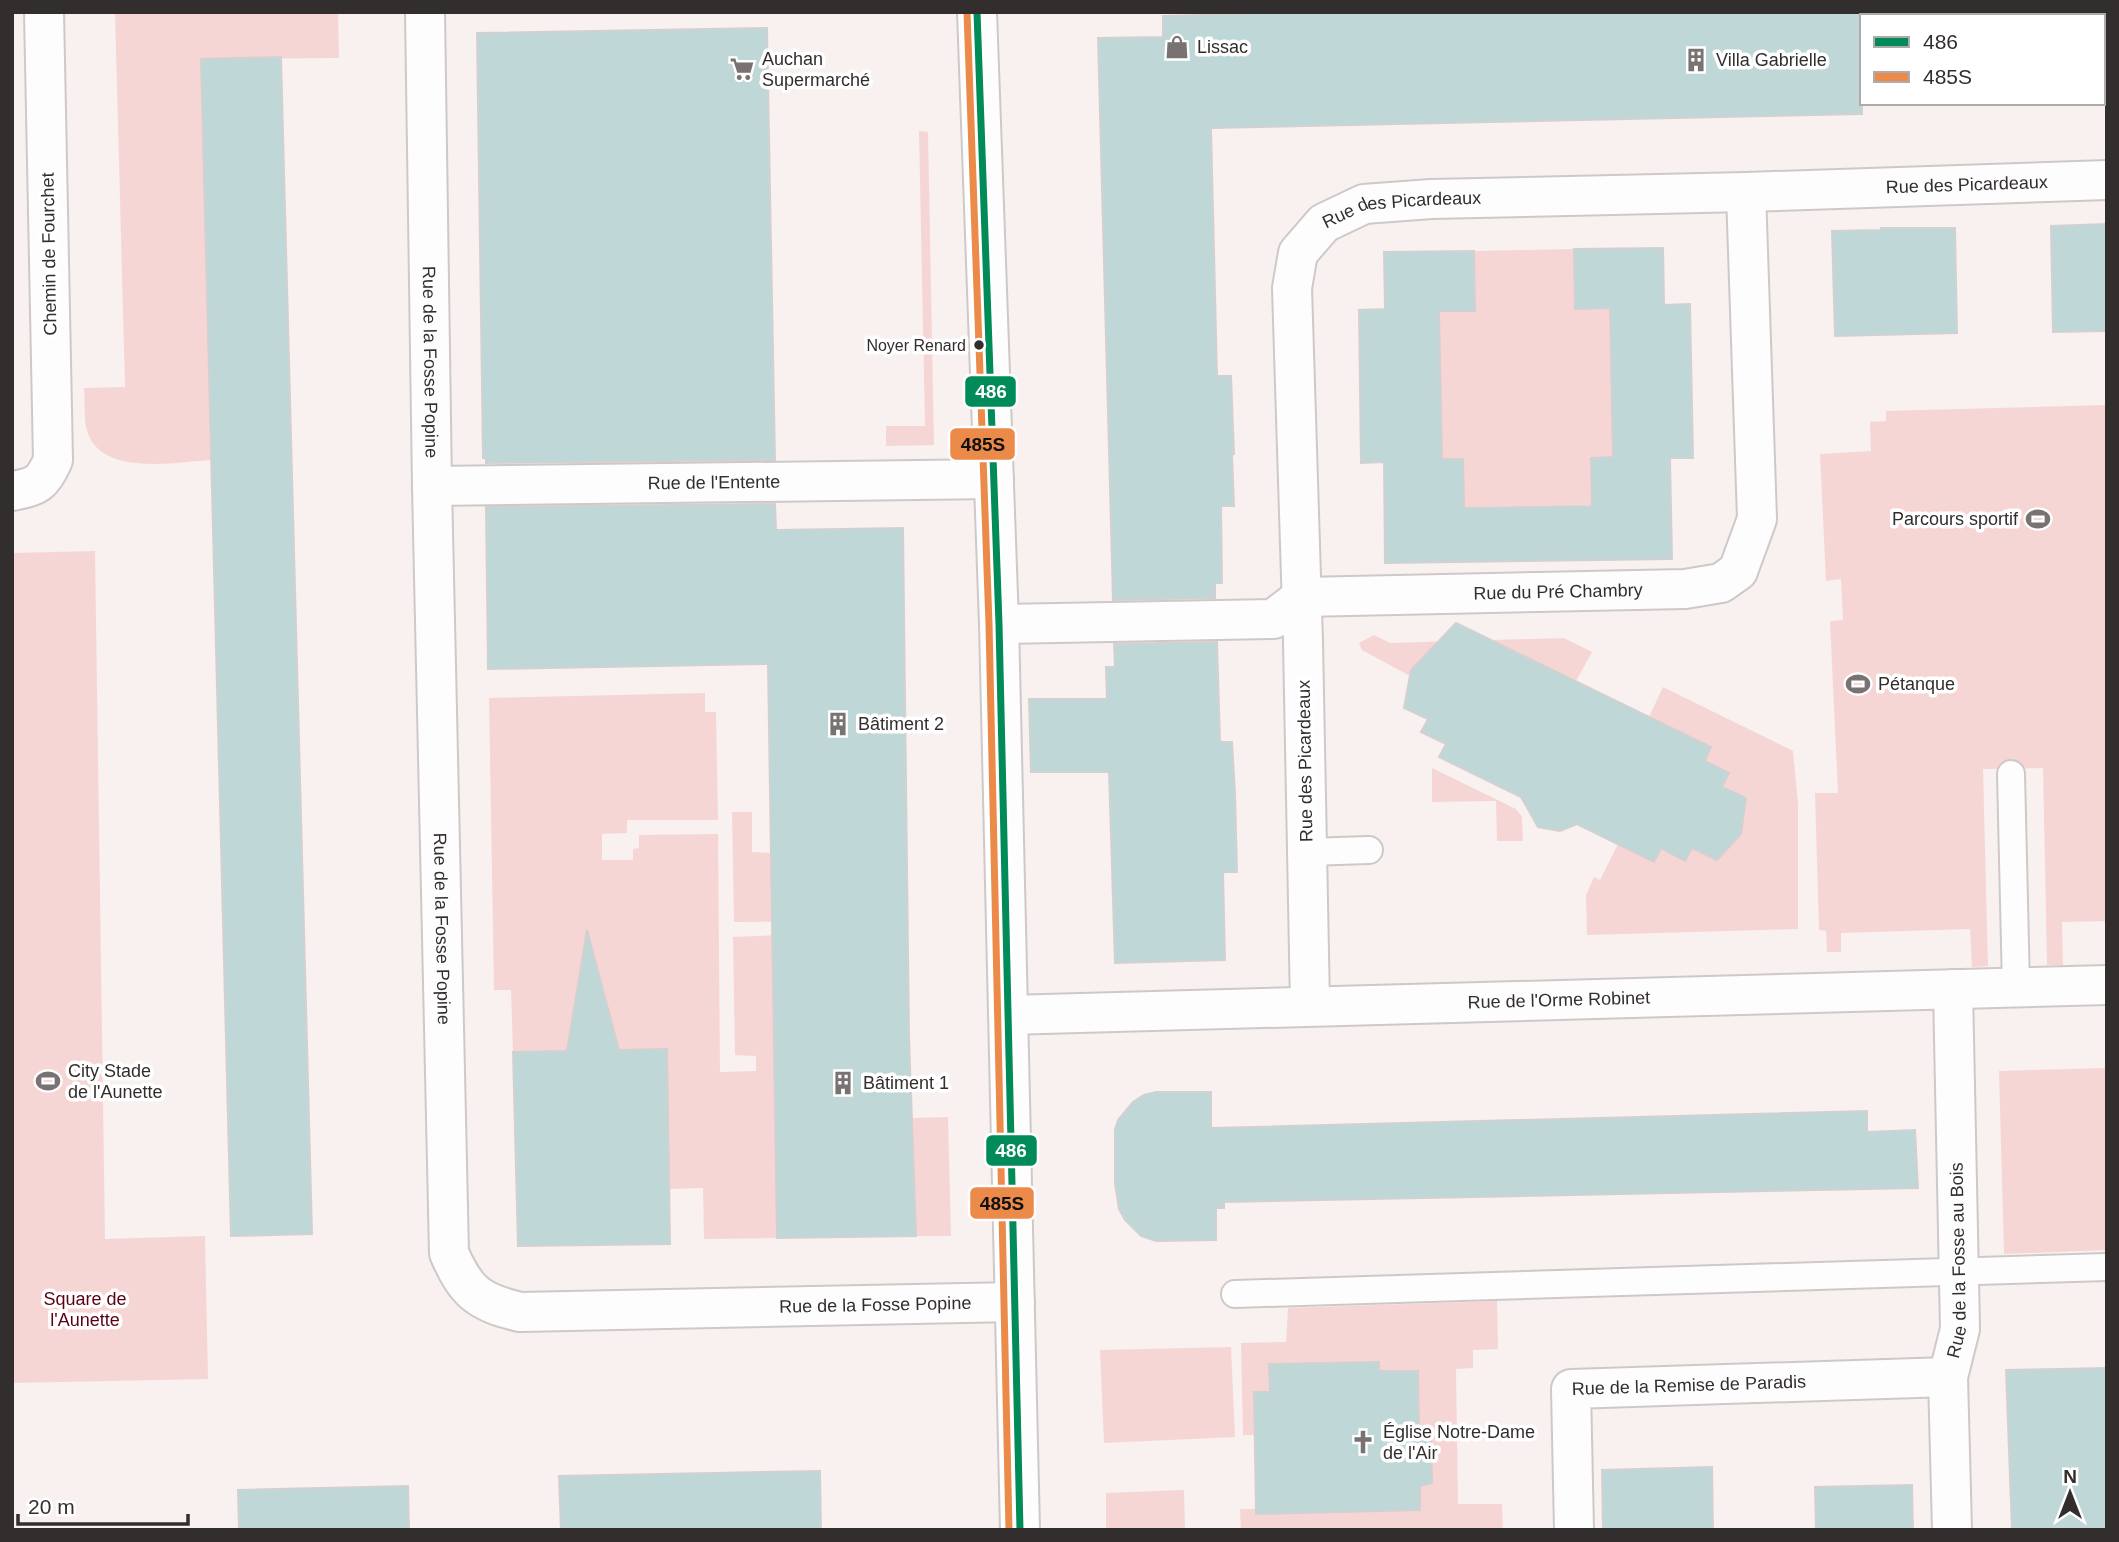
<svg xmlns="http://www.w3.org/2000/svg" width="2119" height="1542" font-family="Arial,sans-serif">
<rect width="100%" height="100%" fill="#f8f1f0"/>
<g fill="#f6d6d4">
<path d="M 115,12 L 338,12 L 339,58 L 201,59 L 211,460 C 174,462 97,478 86,427 C 84,415 85,401 84,388 L 125,387 Z"/>
<path d="M 919,131 L 928,132 L 934,445 L 886,446 L 886,426 L 925,426 Z"/>
<path d="M 1574,249 L 1575,308 L 1610,308 L 1613,457 L 1591,458 L 1592,505 L 1464,507 L 1463,460 L 1441,459 L 1439,311 L 1474,310 L 1474,251 Z"/>
<path d="M 2107,405 L 2107,921 L 2062,922 L 2063,965 L 2047,965 L 2043,768 L 1983,769 L 1988,966 L 1972,967 L 1970,929 L 1841,933 L 1841,952 L 1827,952 L 1826,931 L 1819,930 L 1815,793 L 1838,793 L 1830,621 L 1843,620 L 1841,579 L 1826,581 L 1820,454 L 1871,451 L 1870,422 L 1886,421 L 1886,411 Z"/>
<path d="M 95,551 L 105,1239 L 205,1236 L 208,1379 L 12,1383 L 12,553 Z"/>
<path d="M 1374,635 L 1390,643 L 1564,638 L 1592,652 L 1576,681 L 1496,643 L 1436,644 L 1411,671 L 1410,676 L 1362,650 L 1359,643 Z"/>
<path d="M 1663,687 L 1793,751 L 1798,804 L 1798,929 L 1587,935 L 1586,895 L 1594,877 L 1600,880 L 1618,844 L 1654,862 L 1661,848 L 1685,861 L 1692,848 L 1717,860 L 1741,834 L 1745,798 L 1722,787 L 1728,773 L 1705,761 L 1711,747 L 1649,717 Z"/>
<path d="M 705,693 L 705,712 L 716,712 L 718,820 L 627,820 L 627,833 L 602,834 L 602,860 L 633,860 L 633,849 L 639,848 L 639,835 L 718,834 L 720,1072 L 756,1071 L 756,1056 L 735,1055 L 733,937 L 828,933 L 772,950 L 777,1238 L 704,1239 L 703,1188 L 669,1189 L 667,1049 L 513,1052 L 511,990 L 494,990 L 489,698 Z"/>
<path d="M 1432,768 L 1516,809 L 1522,817 L 1523,841 L 1497,841 L 1496,801 L 1432,802 Z"/>
<path d="M 732,812 L 752,812 L 752,852 L 771,853 L 772,901 L 826,899 L 827,921 L 734,922 Z"/>
<path d="M 2107,1068 L 2107,1250 L 2004,1254 L 1999,1071 Z"/>
<path d="M 948,1117 L 951,1236 L 916,1236 L 912,1118 Z"/>
<path d="M 1497,1301 L 1498,1349 L 1473,1350 L 1473,1368 L 1456,1369 L 1458,1504 L 1502,1504 L 1503,1530 L 1241,1530 L 1240,1509 L 1256,1509 L 1256,1514 L 1420,1510 L 1420,1486 L 1432,1482 L 1431,1434 L 1419,1430 L 1418,1371 L 1379,1371 L 1379,1363 L 1270,1392 L 1255,1392 L 1255,1435 L 1243,1435 L 1241,1343 L 1286,1342 L 1288,1308 Z"/>
<path d="M 1231,1347 L 1235,1437 L 1104,1443 L 1100,1350 Z"/>
<path d="M 1184,1490 L 1185,1530 L 1106,1530 L 1106,1493 Z"/>
</g>
<g fill="#c0d7d8" stroke="#d2d1d1" stroke-width="2">
<path d="M 1304,12 L 1862,12 L 1862,114 L 1211,128 L 1217,376 L 1231,376 L 1234,454 L 1232,454 L 1234,506 L 1221,506 L 1222,583 L 1215,583 L 1215,598 L 1113,600 L 1098,38 L 1163,37 L 1163,16 Z"/>
<path d="M 767,28 L 775,460 L 486,463 L 486,458 L 483,458 L 477,33 Z"/>
<path d="M 281,57 L 312,1234 L 231,1236 L 201,59 Z"/>
<path d="M 2107,224 L 2107,331 L 2053,332 L 2051,226 Z"/>
<path d="M 1881,228 L 1955,228 L 1957,333 L 1835,336 L 1832,231 L 1881,230 Z"/>
<path d="M 1663,248 L 1664,305 L 1690,304 L 1693,458 L 1670,458 L 1672,559 L 1385,563 L 1384,462 L 1361,463 L 1359,310 L 1385,309 L 1384,252 L 1474,251 L 1475,311 L 1439,311 L 1442,459 L 1463,459 L 1464,508 L 1592,506 L 1591,458 L 1613,457 L 1610,308 L 1575,309 L 1574,249 Z"/>
<path d="M 775,504 L 776,530 L 903,528 L 909,1037 L 916,1236 L 777,1238 L 768,664 L 488,669 L 486,507 Z"/>
<path d="M 1456,623 L 1711,747 L 1705,761 L 1729,773 L 1722,787 L 1746,798 L 1741,834 L 1717,860 L 1692,848 L 1685,861 L 1661,848 L 1654,862 L 1577,824 L 1560,831 L 1538,827 L 1521,797 L 1439,757 L 1446,744 L 1421,732 L 1428,719 L 1404,708 L 1411,670 Z"/>
<path d="M 1217,642 L 1220,742 L 1232,742 L 1235,794 L 1237,872 L 1223,872 L 1225,960 L 1115,963 L 1109,772 L 1031,772 L 1029,699 L 1107,699 L 1106,667 L 1115,667 L 1114,644 Z"/>
<path d="M 587,930 L 619,1050 L 667,1049 L 670,1244 L 518,1246 L 513,1052 L 567,1051 Z"/>
<path d="M 1156,1092 L 1211,1092 L 1211,1128 L 1867,1111 L 1867,1132 L 1915,1130 L 1918,1188 L 1224,1202 L 1224,1208 L 1216,1208 L 1216,1240 L 1156,1241 L 1141,1236 L 1125,1220 L 1119,1209 L 1115,1184 L 1115,1130 L 1118,1120 L 1133,1102 L 1144,1095 Z"/>
<path d="M 1379,1362 L 1379,1371 L 1418,1371 L 1419,1430 L 1431,1434 L 1432,1483 L 1420,1486 L 1420,1510 L 1256,1514 L 1254,1392 L 1270,1392 L 1269,1364 Z"/>
<path d="M 2107,1368 L 2107,1530 L 2012,1530 L 2006,1370 Z"/>
<path d="M 1712,1467 L 1713,1530 L 1603,1530 L 1602,1470 Z"/>
<path d="M 820,1471 L 821,1530 L 561,1530 L 559,1476 Z"/>
<path d="M 1912,1485 L 1913,1530 L 1816,1530 L 1815,1487 Z"/>
<path d="M 408,1486 L 409,1530 L 239,1530 L 238,1490 Z"/>
</g>
<g fill="none" stroke-linecap="round" stroke-linejoin="round">
<g stroke="#cec9c8" stroke-width="30">
<g id="service">
<path d="M 2011,774 L 2016,987"/>
<path d="M 1307,852 L 1369,850"/>
<path d="M 1235,1294 L 2107,1267"/>
</g>
</g>
<g stroke="#cec9c8" stroke-width="42">
<path id="pedestrian" d="M 999,624 L 1273,619 L 1302,597"/>
</g>
<g stroke="#cec9c8" stroke-width="42">
<g id="minor">
<path id="s1" d="M 425,12 L 432,486 L 449,1253 C 466,1292 478,1302 520,1312 L 1015,1302"/>
<path d="M 977,12 L 999,624 L 1020,1530"/>
<path id="s2" d="M 432,486 L 994,479"/>
<path d="M 12,491 C 37,487 43,483 53,460 L 44,12"/>
<path id="s3" d="M 1302,597 L 1685,589 L 1721,583 L 1738,571 L 1757,519 L 1746,192"/>
<path id="s4" d="M 1310,1005 L 1303,641 L 1292,288 L 1298,253 L 1324,223 L 1364,204 L 1431,199 L 1746,192 L 2107,180"/>
<path id="s5" d="M 1009,1015 L 2107,985"/>
<path id="s6" d="M 1574,1530 L 1571,1389 L 1948,1377"/>
<path id="s7" d="M 1952,1530 L 1948,1377 L 1960,1329 L 1953,989"/>
</g>
</g>
<use href="#service" stroke="#fefdfd" stroke-width="26"/>
<use href="#pedestrian" stroke="#fefdfd" stroke-width="38"/>
<use href="#minor" stroke="#fefdfd" stroke-width="38"/>
<g stroke="#fff" stroke-width="12">
<path id="bus-1" d="M 977,12 L 999,624 L 1020,1530"/>
</g>
<g stroke="#fff" stroke-width="12">
<path id="bus-2" d="M 967,12 L 989,624 L 1009,1530"/>
</g>
<use href="#bus-1" stroke="#008b59" stroke-width="7"/>
<use href="#bus-2" stroke="#ec8a49" stroke-width="7"/>
</g>
<defs>
<g id="shop-bare" transform="scale(1.89)"><path d="M-5-2.5h2.3a2.7 3.5 0 0 1 5.4 0H5L5.5 6h-11ZM-1.5-2.5h3a1.5 2.3 0 0 0-3 0Z" fill="#787272" stroke="#fff" stroke-width="2.5" paint-order="stroke"/></g>
<g id="building-bare" transform="scale(1.89)"><path d="M-4-6H4V6H1V3H-1V6H-4ZM-2.5-4.3h1.7v1.8h-1.7ZM.8-4.3h1.7v1.8H.8ZM-2.5-1h1.7V.8h-1.7ZM.8-1h1.7V.8H.8Z" fill="#787272" stroke="#fff" stroke-width="2.5" paint-order="stroke"/></g>
<g id="supermarket-bare" transform="scale(1.89)"><path d="M-6-5.5h2.5l.6 2H6L4.5 2H-2.5L-4.4-4H-6ZM-1.5 3.2a1.3 1.3 0 1 0 .1 0ZM3 3.2a1.3 1.3 0 1 0 .1 0Z" fill="#787272" stroke="#fff" stroke-width="2.5" paint-order="stroke"/></g>
<g id="stadium-bare" transform="scale(1.89)"><path d="M0-5a6.5 5 0 1 0 0 10a6.5 5 0 1 0 0-10ZM-3.5-1.8h7v3.6h-7Z" fill="#787272" stroke="#fff" stroke-width="2.5" paint-order="stroke"/></g>
<g id="church-bare" transform="scale(1.89)"><path d="M-1.2-6h2.4v3.5h3.3v2.4h-3.3V6h-2.4V-.1h-3.3v-2.4h3.3Z" fill="#787272" stroke="#fff" stroke-width="2.5" paint-order="stroke"/></g>
</defs>
<g fill-rule="evenodd">
<use href="#shop-bare" x="1177" y="47"/>
<use href="#building-bare" x="1696" y="60"/>
<use href="#supermarket-bare" x="742" y="69"/>
<use href="#stadium-bare" x="2038" y="519"/>
<use href="#stadium-bare" x="1858" y="684"/>
<use href="#building-bare" x="838" y="724"/>
<use href="#stadium-bare" x="48" y="1081"/>
<use href="#building-bare" x="843" y="1083"/>
<use href="#church-bare" x="1363" y="1442"/>
</g>
<circle fill="#332e2e" stroke="#fff" stroke-width="2.5" cx="979" cy="345" r="6"/>
<g text-anchor="middle" dominant-baseline="central" stroke-width="7" stroke-linejoin="round" paint-order="stroke">
<g font-size="16" fill="#332e2e" stroke="#fff" text-anchor="end">
<text x="966" y="345">Noyer Renard</text>
</g>
<g font-size="18" fill="#332e2e" stroke="#fff" text-anchor="start">
<text x="1197" y="47">Lissac</text>
<text x="762" y="59">Auchan<tspan x="762" dy="21">Supermarché</tspan></text>
<text x="1716" y="60">Villa Gabrielle</text>
<text x="2018" y="519" text-anchor="end">Parcours sportif</text>
<text x="1878" y="684">Pétanque</text>
<text x="858" y="724">Bâtiment 2</text>
<text x="68" y="1071">City Stade<tspan x="68" dy="21">de l'Aunette</tspan></text>
<text x="863" y="1083">Bâtiment 1</text>
<text x="1383" y="1432">Église Notre-Dame<tspan x="1383" dy="21">de l'Air</tspan></text>
</g>
<g font-size="18" fill="#332e2e" stroke="#fff">
<text stroke="none"><textPath href="#s4" startOffset="1440">Rue des Picardeaux</textPath></text>
<text stroke="none"><textPath href="#s4" startOffset="873">Rue des Picardeaux</textPath></text>
<text transform="translate(49 254) rotate(-91)">Chemin de Fourchet</text>
<text stroke="none"><textPath href="#s1" startOffset="350">Rue de la Fosse Popine</textPath></text>
<text stroke="none"><textPath href="#s2" startOffset="282">Rue de l'Entente</textPath></text>
<text stroke="none"><textPath href="#s3" startOffset="256">Rue du Pré Chambry</textPath></text>
<text transform="translate(1305 761) rotate(-91)">Rue des Picardeaux</text>
<text stroke="none"><textPath href="#s1" startOffset="917">Rue de la Fosse Popine</textPath></text>
<text stroke="none"><textPath href="#s5" startOffset="550">Rue de l'Orme Robinet</textPath></text>
<text stroke="none"><textPath href="#s7" startOffset="271">Rue de la Fosse au Bois</textPath></text>
<text stroke="none"><textPath href="#s1" startOffset="1694">Rue de la Fosse Popine</textPath></text>
<text stroke="none"><textPath href="#s6" startOffset="259">Rue de la Remise de Paradis</textPath></text>
</g>
<g font-size="18" fill="#590213" stroke="#fff">
<text x="85" y="1299">Square de<tspan x="85" dy="21">l'Aunette</tspan></text>
</g>
</g>
<g stroke="#fff" stroke-width="2.5">
<rect x="964" y="375" width="53" height="33" rx="7" fill="#008b59"/>
<rect x="949" y="427" width="67" height="34" rx="7" fill="#ec8a49"/>
<rect x="985" y="1134" width="53" height="33" rx="7" fill="#008b59"/>
<rect x="969" y="1186" width="66" height="34" rx="7" fill="#ec8a49"/>
</g>
<g font-size="19" text-anchor="middle" font-weight="bold" fill="#fff">
<text x="991" y="398">486</text>
<text x="1011" y="1157">486</text>
</g>
<g font-size="19" text-anchor="middle" font-weight="bold" fill="#111">
<text x="983" y="451">485S</text>
<text x="1002" y="1210">485S</text>
</g>
<rect width="2119" height="1542" fill="none" stroke="#332e2e" stroke-width="28"/>
<rect x="1860" y="14" width="245" height="91" fill="#ffffff" stroke="#adabab" stroke-width="2"/>
<rect x="1874" y="37" width="35" height="10" fill="#008b59" stroke="#adabab" stroke-width="2"/>
<text x="1923" y="49" font-size="21" fill="#332e2e">486</text>
<rect x="1874" y="72" width="35" height="10" fill="#ec8a49" stroke="#adabab" stroke-width="2"/>
<text x="1923" y="84" font-size="21" fill="#332e2e">485S</text>
<g transform="translate(2070 1493)" stroke="#ffffff" stroke-width="5" paint-order="stroke">
<path d="M0-5L12 26L0 18L-12 26Z" fill="#332e2e"/>
<text y="-10" font-size="19" font-weight="bold" text-anchor="middle" fill="#332e2e">N</text>
</g>
<path d="M18 1514v10h170v-10" fill="none" stroke="#332e2e" stroke-width="3.5"/>
<text x="28" y="1514" font-size="21" fill="#332e2e" stroke="#ffffff" stroke-width="5" paint-order="stroke">20 m</text>
</svg>
